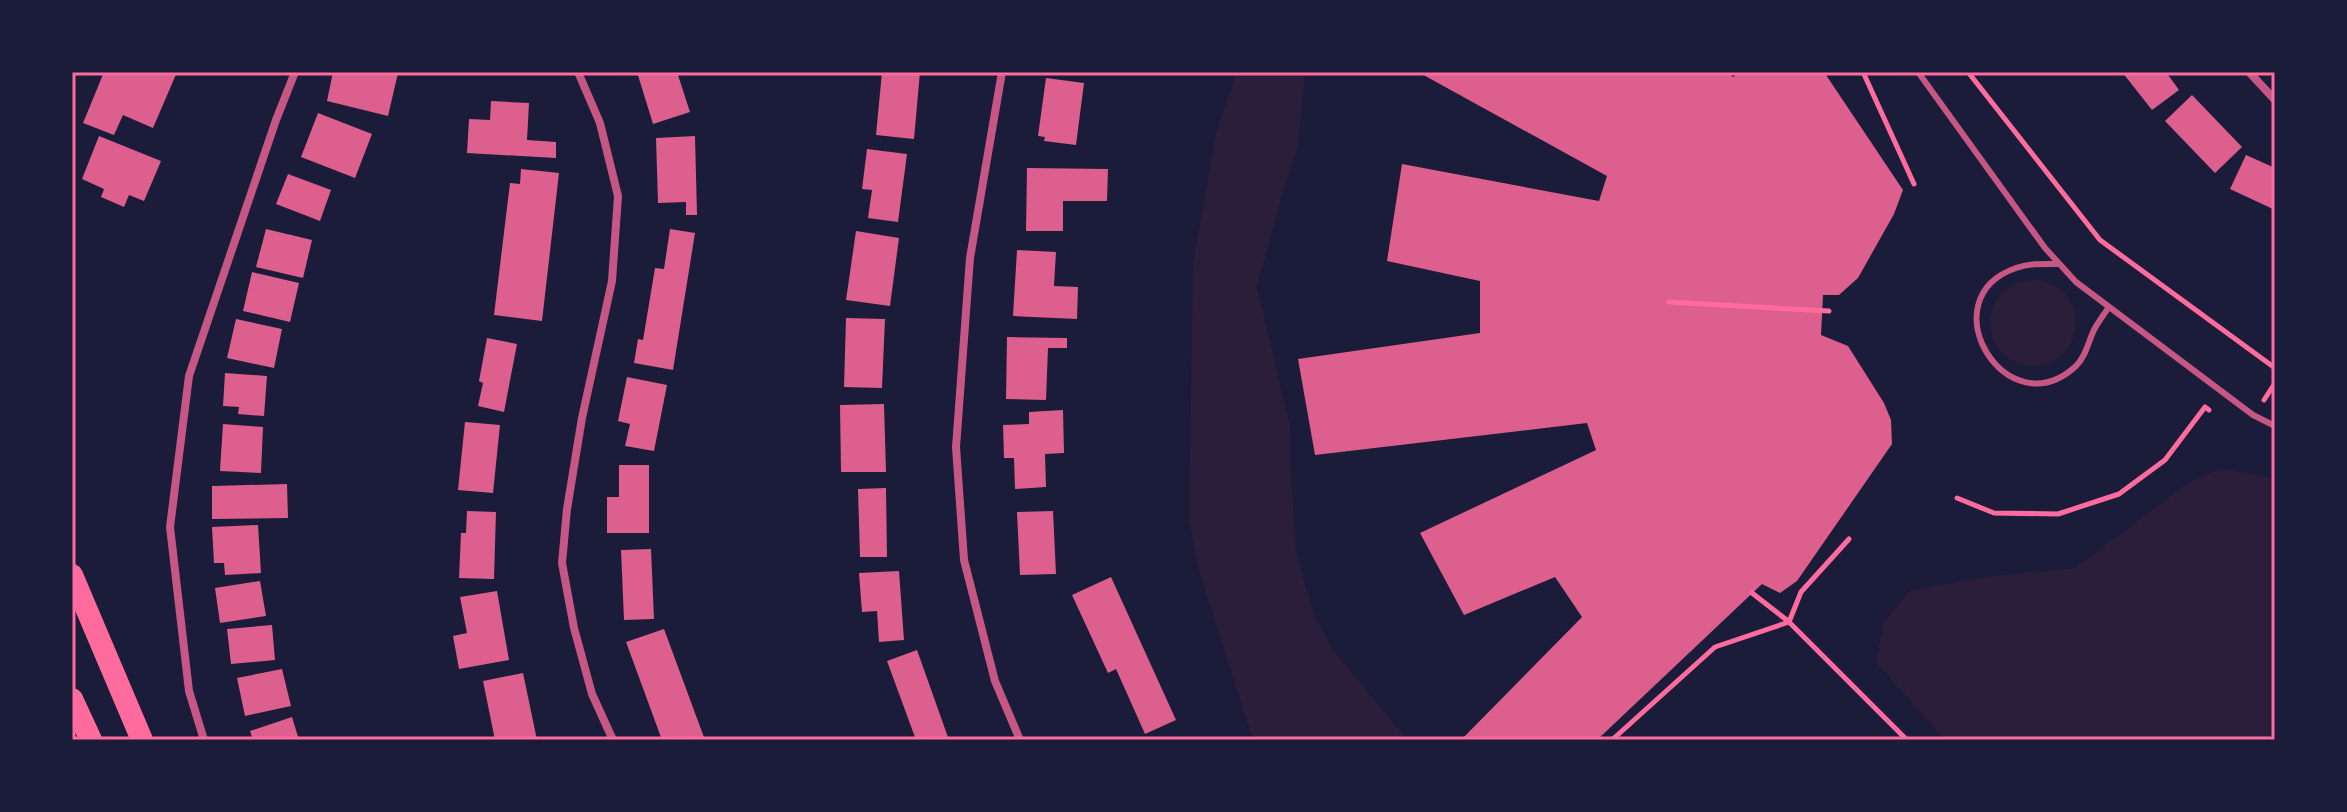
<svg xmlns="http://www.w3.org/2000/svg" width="2347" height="812" font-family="'Public Sans',sans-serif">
<rect width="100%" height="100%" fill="#1b1b3a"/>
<g fill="#2a1e3b">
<path d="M 1237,72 L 1305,72 L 1298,147 L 1285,185 L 1257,286 L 1290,427 L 1290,456 L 1296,552 L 1314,615 L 1334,651 L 1408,740 L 1253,740 L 1198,568 L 1189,521 L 1193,263 L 1216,133 Z"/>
<circle cx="2033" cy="323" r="43"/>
<path d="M 2222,468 L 2275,479 L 2275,740 L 1945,740 L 1876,662 L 1884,622 L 1910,590 L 1986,577 L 2075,568 L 2188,483 Z"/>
</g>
<g fill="#dd5f8e">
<path d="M 104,72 L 177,72 L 153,128 L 123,115 L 114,135 L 83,123 Z"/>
<path d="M 333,72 L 398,73 L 388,116 L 327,101 Z"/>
<path d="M 637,72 L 677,72 L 690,112 L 653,124 Z"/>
<path d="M 882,72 L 920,72 L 914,139 L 876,135 Z"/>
<path d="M 1418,72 L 1728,72 L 1733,77 L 1740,72 L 1824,72 L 1903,190 L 1894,214 L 1858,278 L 1839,295 L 1823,295 L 1821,335 L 1848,346 L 1884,403 L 1891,420 L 1892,444 L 1797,581 L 1780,593 L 1762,584 L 1597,740 L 1461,740 L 1582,617 L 1555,577 L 1464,615 L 1420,533 L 1596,450 L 1587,423 L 1315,455 L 1298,359 L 1480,333 L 1480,281 L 1387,261 L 1402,164 L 1599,201 L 1607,176 Z"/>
<path d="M 2122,72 L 2166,72 L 2179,90 L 2152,110 Z"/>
<path d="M 1046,78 L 1084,83 L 1076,145 L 1044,141 L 1045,137 L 1038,136 Z"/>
<path d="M 2192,95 L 2242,147 L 2215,173 L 2165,121 Z"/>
<path d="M 491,101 L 529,103 L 527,140 L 556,142 L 556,158 L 467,153 L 469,119 L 490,120 Z"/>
<path d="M 318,113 L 372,134 L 355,178 L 301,157 Z"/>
<path d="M 99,136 L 161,161 L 144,201 L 129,195 L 124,207 L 101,197 L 104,189 L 82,179 Z"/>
<path d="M 695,136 L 697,215 L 686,215 L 686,202 L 658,203 L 656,138 Z"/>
<path d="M 867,149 L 907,154 L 898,222 L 868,218 L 872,190 L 862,189 Z"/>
<path d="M 2246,155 L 2275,168 L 2275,210 L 2230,189 Z"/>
<path d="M 1027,168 L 1108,169 L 1107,201 L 1063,201 L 1063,231 L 1026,231 Z"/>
<path d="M 521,169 L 559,173 L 542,321 L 494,315 L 510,183 L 520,184 Z"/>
<path d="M 288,174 L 331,190 L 320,221 L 276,204 Z"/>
<path d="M 266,229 L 312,240 L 303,278 L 256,267 Z"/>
<path d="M 670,229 L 695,233 L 673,370 L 634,363 L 638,339 L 643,340 L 655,268 L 664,269 Z"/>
<path d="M 856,231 L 899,238 L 890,306 L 846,300 Z"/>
<path d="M 1017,250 L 1056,252 L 1054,286 L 1078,287 L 1077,319 L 1013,316 Z"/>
<path d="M 252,272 L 299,283 L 290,322 L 243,311 Z"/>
<path d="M 846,318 L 885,319 L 882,388 L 844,387 Z"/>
<path d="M 236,319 L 282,329 L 274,368 L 227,358 Z"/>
<path d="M 1007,337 L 1067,338 L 1067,348 L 1048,348 L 1046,400 L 1006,399 Z"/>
<path d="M 487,338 L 517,344 L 504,412 L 478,406 L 483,383 L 479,381 Z"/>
<path d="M 225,373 L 267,376 L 264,416 L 238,414 L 239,407 L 223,406 Z"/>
<path d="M 627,377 L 667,385 L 654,451 L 625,446 L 630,424 L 618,421 Z"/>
<path d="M 884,404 L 886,472 L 841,472 L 840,405 Z"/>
<path d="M 1063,410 L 1064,453 L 1045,454 L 1046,487 L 1015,489 L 1014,458 L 1004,458 L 1003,425 L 1029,424 L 1029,412 Z"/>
<path d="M 465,422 L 500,425 L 493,493 L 458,490 Z"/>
<path d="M 223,424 L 263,427 L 261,473 L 220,471 Z"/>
<path d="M 619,465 L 649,465 L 649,533 L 607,533 L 607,497 L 619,497 Z"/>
<path d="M 287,484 L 288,518 L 212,519 L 212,486 Z"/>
<path d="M 886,488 L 887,557 L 860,557 L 858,489 Z"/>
<path d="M 467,511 L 496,512 L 494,579 L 459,578 L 461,533 L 466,533 Z"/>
<path d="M 1053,511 L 1056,574 L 1020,575 L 1017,512 Z"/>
<path d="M 258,525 L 261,573 L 225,575 L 224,563 L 214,563 L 212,527 Z"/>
<path d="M 651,549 L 654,619 L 624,620 L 621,550 Z"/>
<path d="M 899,571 L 904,640 L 879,642 L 877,611 L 862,612 L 859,573 Z"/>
<path d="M 1111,577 L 1176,720 L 1145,734 L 1116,669 L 1108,673 L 1072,595 Z"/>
<path d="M 260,581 L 266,616 L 220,623 L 215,588 Z"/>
<path d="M 497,591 L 509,660 L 459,669 L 453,636 L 467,633 L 460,597 Z"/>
<path d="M 272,625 L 275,660 L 231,664 L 227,629 Z"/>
<path d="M 664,629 L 705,740 L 662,740 L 626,642 Z"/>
<path d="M 917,650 L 949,740 L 916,740 L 887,661 Z"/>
<path d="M 282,669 L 291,706 L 245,716 L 237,678 Z"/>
<path d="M 523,673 L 537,740 L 495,740 L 483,681 Z"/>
<path d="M 292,717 L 299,740 L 253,740 L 250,731 Z"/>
</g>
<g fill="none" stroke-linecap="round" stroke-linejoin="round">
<g stroke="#ff6b9d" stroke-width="5">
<path d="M 1863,72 L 1914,184"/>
<path d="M 1968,72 L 2100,240 L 2275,368"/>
<path d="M 1669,302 L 1829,311"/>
<path d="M 2264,400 L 2275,383"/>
<path d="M 1957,498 L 1994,513 L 2058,514 L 2119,494 L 2165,460 L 2205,407 L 2209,410"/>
<path d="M 1849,539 L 1801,592 L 1789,622 L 1907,740"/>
<path d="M 1752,593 L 1788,621"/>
<path d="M 1612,740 L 1715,647 L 1789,622"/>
</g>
<g stroke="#c65784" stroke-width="6">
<path d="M 1918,72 L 2045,248 L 2076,282 L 2253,415 L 2275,426"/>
<path d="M 2059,264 C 2045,264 2030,263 2016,268 C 1927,299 2007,430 2076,366 C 2087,355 2088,341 2095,328 C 2099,321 2104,314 2109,307"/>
</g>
<g stroke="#c65784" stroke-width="8">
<path d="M 578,72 L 600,123 L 618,196 L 612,281 L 582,418 L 567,509 L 562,563 L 574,628 L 592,694 L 613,740"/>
<path d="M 1002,72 L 970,258 L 956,447 L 964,560 L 995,681 L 1020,740"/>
<path d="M 2249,72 L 2275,100"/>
<path d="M 204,740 L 189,691 L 170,527 L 189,376 L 276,120 L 295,72"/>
</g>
<g stroke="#ff6b9d" stroke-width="22">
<path d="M 72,575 L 142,740"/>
<path d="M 72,699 L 91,740"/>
</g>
</g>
<rect width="2347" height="812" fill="none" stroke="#1b1b3a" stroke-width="148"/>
<rect x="74" y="74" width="2199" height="664" fill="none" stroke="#ff6b9d" stroke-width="3"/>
</svg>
